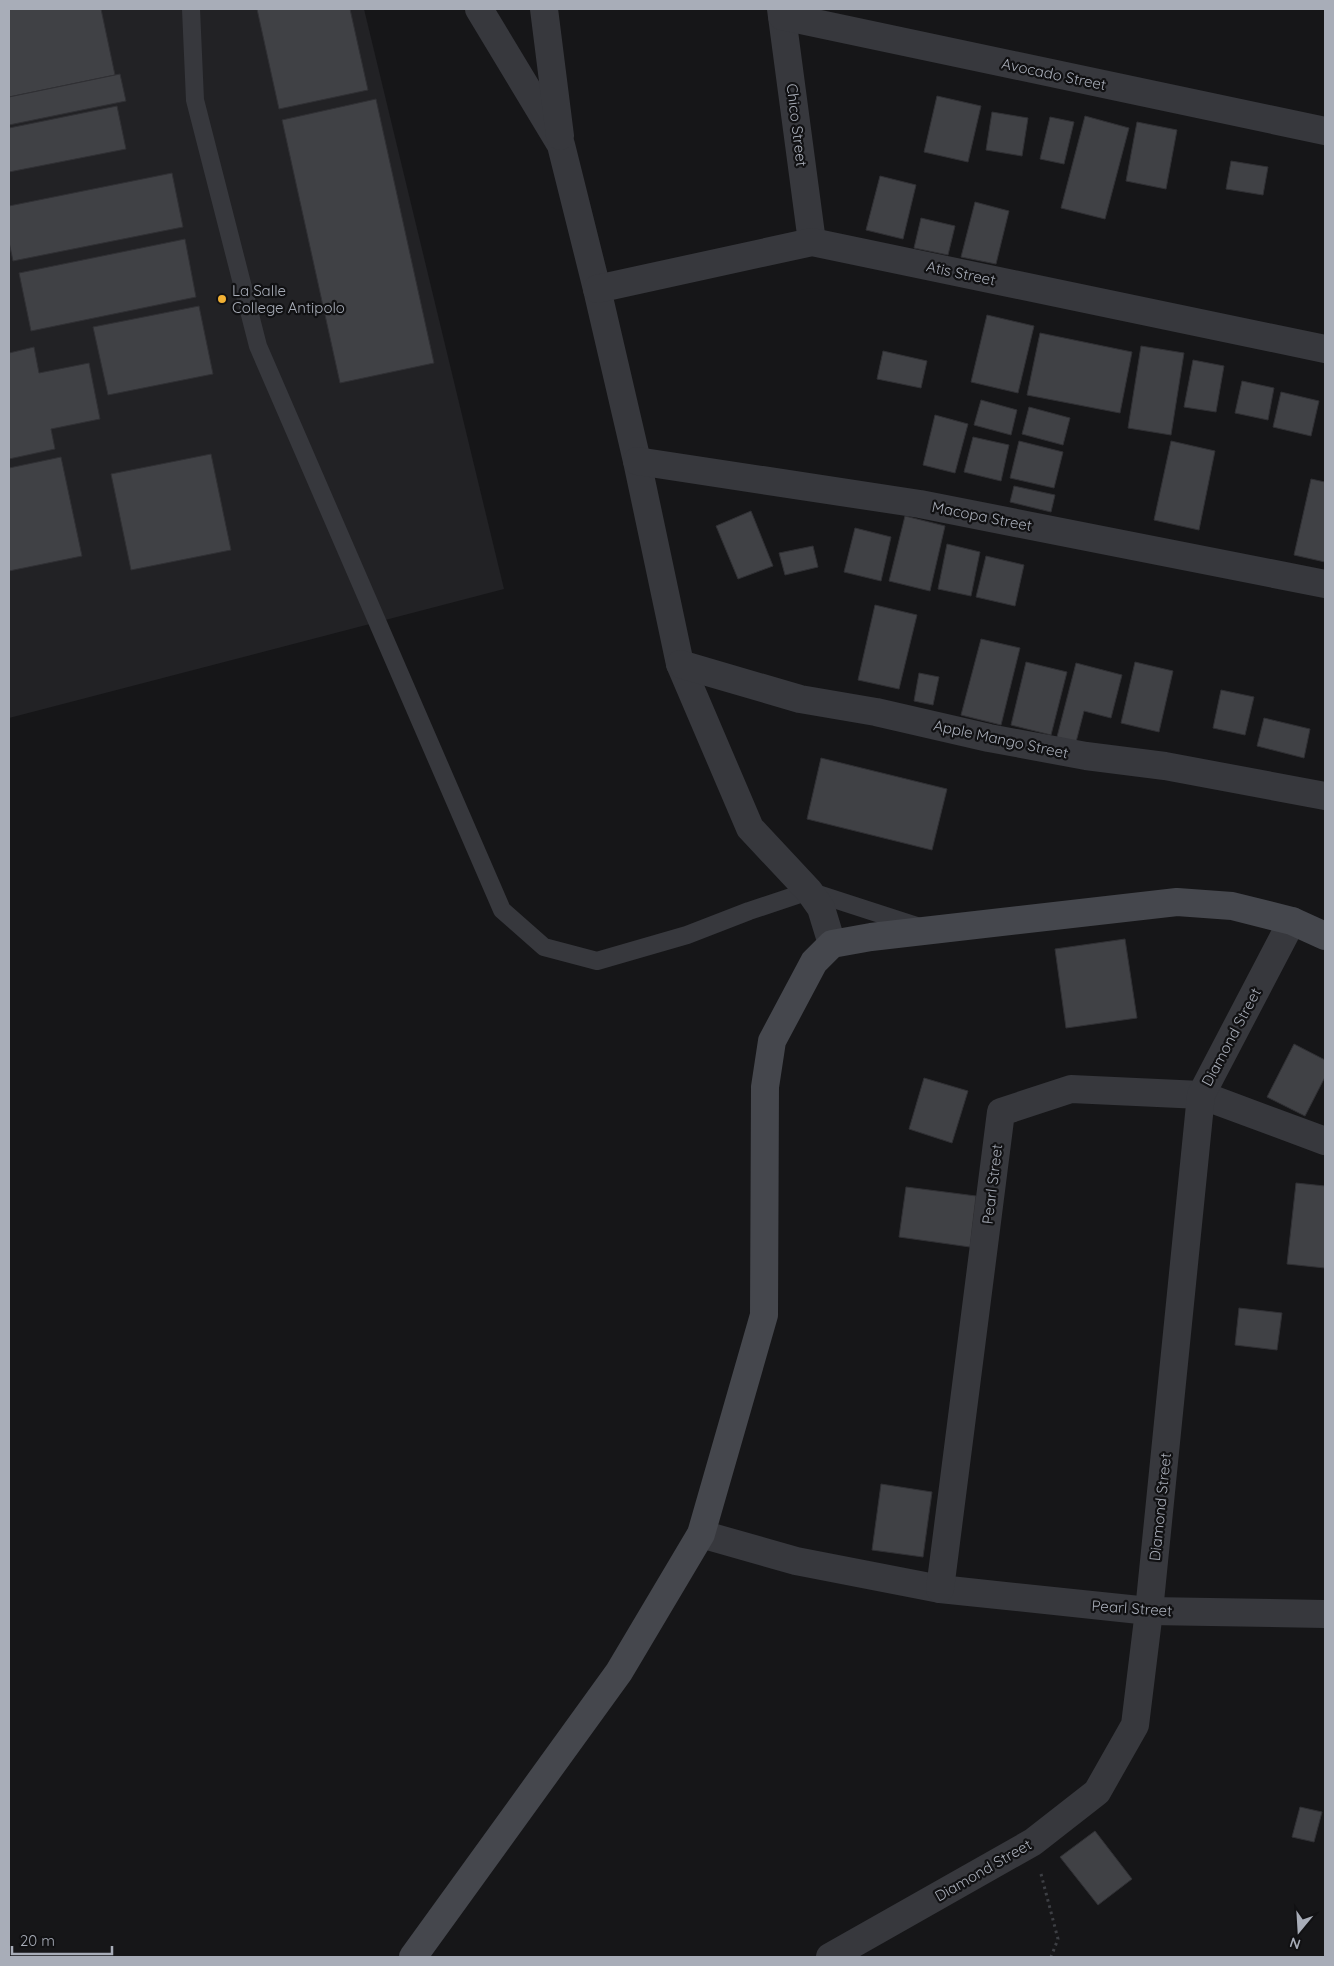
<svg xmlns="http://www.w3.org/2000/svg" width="1334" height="1966" font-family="Quicksand,sans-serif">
<rect width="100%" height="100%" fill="#161618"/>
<path fill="#222225" d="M 9,9 L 364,9 L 504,589 L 9,718 Z"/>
<g fill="#404145" stroke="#303034">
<path d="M 9,9 L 101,9 L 115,75 L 9,97 Z"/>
<path d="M 257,9 L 350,9 L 368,90 L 279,109 Z"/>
<path d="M 120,74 L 126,101 L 9,125 L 9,97 Z"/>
<path d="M 937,96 L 981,106 L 968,162 L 924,152 Z"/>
<path d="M 376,99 L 434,363 L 340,383 L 282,120 Z"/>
<path d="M 117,106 L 126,149 L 9,172 L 9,128 Z"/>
<path d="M 992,112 L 1028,118 L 1022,156 L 986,150 Z"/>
<path d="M 1085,116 L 1129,128 L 1105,219 L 1061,208 Z"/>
<path d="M 1050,117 L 1074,122 L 1064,164 L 1040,159 Z"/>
<path d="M 1137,122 L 1177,130 L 1166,189 L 1126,181 Z"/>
<path d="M 1231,161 L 1268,167 L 1263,195 L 1226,189 Z"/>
<path d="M 172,173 L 183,227 L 13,261 L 9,242 L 9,206 Z"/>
<path d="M 880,176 L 916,185 L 903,239 L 866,230 Z"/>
<path d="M 975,202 L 1009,211 L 996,264 L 961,257 Z"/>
<path d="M 921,218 L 955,226 L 948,255 L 914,248 Z"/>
<path d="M 185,239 L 196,297 L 31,331 L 19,273 Z"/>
<path d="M 199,306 L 213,374 L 108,395 L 93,327 Z"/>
<path d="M 987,315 L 1034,326 L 1018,393 L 971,382 Z"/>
<path d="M 1040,333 L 1132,352 L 1120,413 L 1027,395 Z"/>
<path d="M 1141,346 L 1184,353 L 1171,435 L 1128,428 Z"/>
<path d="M 34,347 L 39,373 L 89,363 L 100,419 L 51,429 L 55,449 L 9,459 L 9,353 Z"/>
<path d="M 883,351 L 927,361 L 921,388 L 877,379 Z"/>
<path d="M 1193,360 L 1224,366 L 1216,412 L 1184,407 Z"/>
<path d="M 1242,381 L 1274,388 L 1268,420 L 1235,413 Z"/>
<path d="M 1281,392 L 1319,401 L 1311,436 L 1273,427 Z"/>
<path d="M 981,400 L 1017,410 L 1011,435 L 974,425 Z"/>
<path d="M 1029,407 L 1070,418 L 1063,445 L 1022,434 Z"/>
<path d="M 935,415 L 968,424 L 955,473 L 923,465 Z"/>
<path d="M 973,437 L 1009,445 L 1001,481 L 964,472 Z"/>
<path d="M 1019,441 L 1063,452 L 1054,488 L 1010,478 Z"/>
<path d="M 1171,441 L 1215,451 L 1199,530 L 1154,520 Z"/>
<path d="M 211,454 L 231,550 L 131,570 L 111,474 Z"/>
<path d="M 61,457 L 82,556 L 9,571 L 9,468 Z"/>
<path d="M 1311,479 L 1325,482 L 1325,562 L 1294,555 Z"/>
<path d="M 1014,486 L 1055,495 L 1051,512 L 1010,502 Z"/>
<path d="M 751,511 L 773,566 L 738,579 L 716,526 Z"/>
<path d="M 905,516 L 945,526 L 930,591 L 889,581 Z"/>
<path d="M 855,528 L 891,537 L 881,581 L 844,572 Z"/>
<path d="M 947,544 L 980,552 L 971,596 L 938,589 Z"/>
<path d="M 813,546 L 818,567 L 785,575 L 779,553 Z"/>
<path d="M 986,556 L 1024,565 L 1015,606 L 976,597 Z"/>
<path d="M 875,605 L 917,615 L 899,689 L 858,680 Z"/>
<path d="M 981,639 L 1020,648 L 1001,725 L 961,715 Z"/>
<path d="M 1026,662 L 1067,672 L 1051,735 L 1011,725 Z"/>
<path d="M 1135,662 L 1173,671 L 1159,732 L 1121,723 Z"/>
<path d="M 1076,663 L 1122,675 L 1111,718 L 1084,711 L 1076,742 L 1057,737 Z"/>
<path d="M 919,673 L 939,677 L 933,705 L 914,701 Z"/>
<path d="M 1221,690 L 1254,697 L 1245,735 L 1213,728 Z"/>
<path d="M 1264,718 L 1310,729 L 1304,758 L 1257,746 Z"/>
<path d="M 821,758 L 947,789 L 932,850 L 807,819 Z"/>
<path d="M 1125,939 L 1137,1018 L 1066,1028 L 1055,949 Z"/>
<path d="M 1294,1044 L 1325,1060 L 1325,1077 L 1305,1116 L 1267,1097 Z"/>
<path d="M 924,1078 L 968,1091 L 952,1143 L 909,1129 Z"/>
<path d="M 1296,1183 L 1325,1186 L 1325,1268 L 1287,1264 Z"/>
<path d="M 906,1187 L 976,1196 L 970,1247 L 899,1237 Z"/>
<path d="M 1239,1308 L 1282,1313 L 1277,1350 L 1235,1345 Z"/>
<path d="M 881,1484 L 932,1492 L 923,1557 L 872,1550 Z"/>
<path d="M 1300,1807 L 1322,1812 L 1314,1842 L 1292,1837 Z"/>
<path d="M 1095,1831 L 1132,1879 L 1098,1905 L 1060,1857 Z"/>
</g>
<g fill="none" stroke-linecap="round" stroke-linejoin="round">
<path stroke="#3d3f44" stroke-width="3" stroke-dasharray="2.5 4" stroke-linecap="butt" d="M 1041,1874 L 1058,1939 L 1051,1957"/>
<path stroke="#37383d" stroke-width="18" d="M 191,9 L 195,100 L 258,346 L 502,910 L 544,947 L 597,961 L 687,935 L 749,911 L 809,891 L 920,927"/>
<g stroke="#37383d" stroke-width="28">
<path d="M 479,9 L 561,145 L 597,289 L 637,461 L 680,664 L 750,828 L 809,891 L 821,908 L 832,944"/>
<path d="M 544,9 L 560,136"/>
<path d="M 781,9 L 812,242"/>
<path d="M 782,16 L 1325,131"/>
<path d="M 597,289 L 812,242 L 1325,349"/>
<path d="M 637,461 L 920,504 L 1325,584"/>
<path d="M 680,664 L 800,699 L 876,712 L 989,738 L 1086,756 L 1165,766 L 1325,796"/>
<path d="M 701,1534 L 796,1561 L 940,1589 L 1149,1611 L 1325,1614"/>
<path d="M 940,1589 L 1001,1112 L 1071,1089 L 1201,1095 L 1325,1141"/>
<path d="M 830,1957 L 1033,1842 L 1097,1792 L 1135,1725 L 1149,1611 L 1201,1095 L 1292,921"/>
</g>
<path stroke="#45474d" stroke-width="28" d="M 413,1957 L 619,1672 L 701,1534 L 764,1315 L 765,1087 L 772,1041 L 814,962 L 832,944 L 871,937 L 1177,902 L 1232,906 L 1292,921 L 1325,936"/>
</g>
<circle fill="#f2b134" stroke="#111113" stroke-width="2" cx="222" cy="299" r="5"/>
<g text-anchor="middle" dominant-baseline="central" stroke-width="4.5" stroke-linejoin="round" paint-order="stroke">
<g font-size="15" fill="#a8adb8" stroke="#111113">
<text transform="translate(1054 74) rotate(12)">Avocado Street</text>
<text transform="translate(797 125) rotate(83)">Chico Street</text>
<text transform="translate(961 273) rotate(12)">Atis Street</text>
<text transform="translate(982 516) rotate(11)">Macopa Street</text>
<text transform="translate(1001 739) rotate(12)">Apple Mango Street</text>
<text transform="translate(1231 1037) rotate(-62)">Diamond Street</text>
<text transform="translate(992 1184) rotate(-83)">Pearl Street</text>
<text transform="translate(1160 1507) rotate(-84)">Diamond Street</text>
<text transform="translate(1132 1608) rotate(4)">Pearl Street</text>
<text transform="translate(983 1870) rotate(-30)">Diamond Street</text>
</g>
<g font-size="15" fill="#a8adb8" stroke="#111113" text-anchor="start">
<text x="232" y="290">La Salle<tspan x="232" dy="17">College Antipolo</tspan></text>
</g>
</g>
<rect width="1334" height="1966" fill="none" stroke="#a8adb8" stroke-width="20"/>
<g transform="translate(1299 1931) rotate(198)" stroke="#111113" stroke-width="4" paint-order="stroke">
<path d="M0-4L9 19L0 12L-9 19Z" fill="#a8adb8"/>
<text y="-8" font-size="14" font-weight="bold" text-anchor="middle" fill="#a8adb8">N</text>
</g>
<path d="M12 1946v8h100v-8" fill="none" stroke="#a8adb8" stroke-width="2.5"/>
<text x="20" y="1946" font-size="15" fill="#a8adb8" stroke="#111113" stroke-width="4" paint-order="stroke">20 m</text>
</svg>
